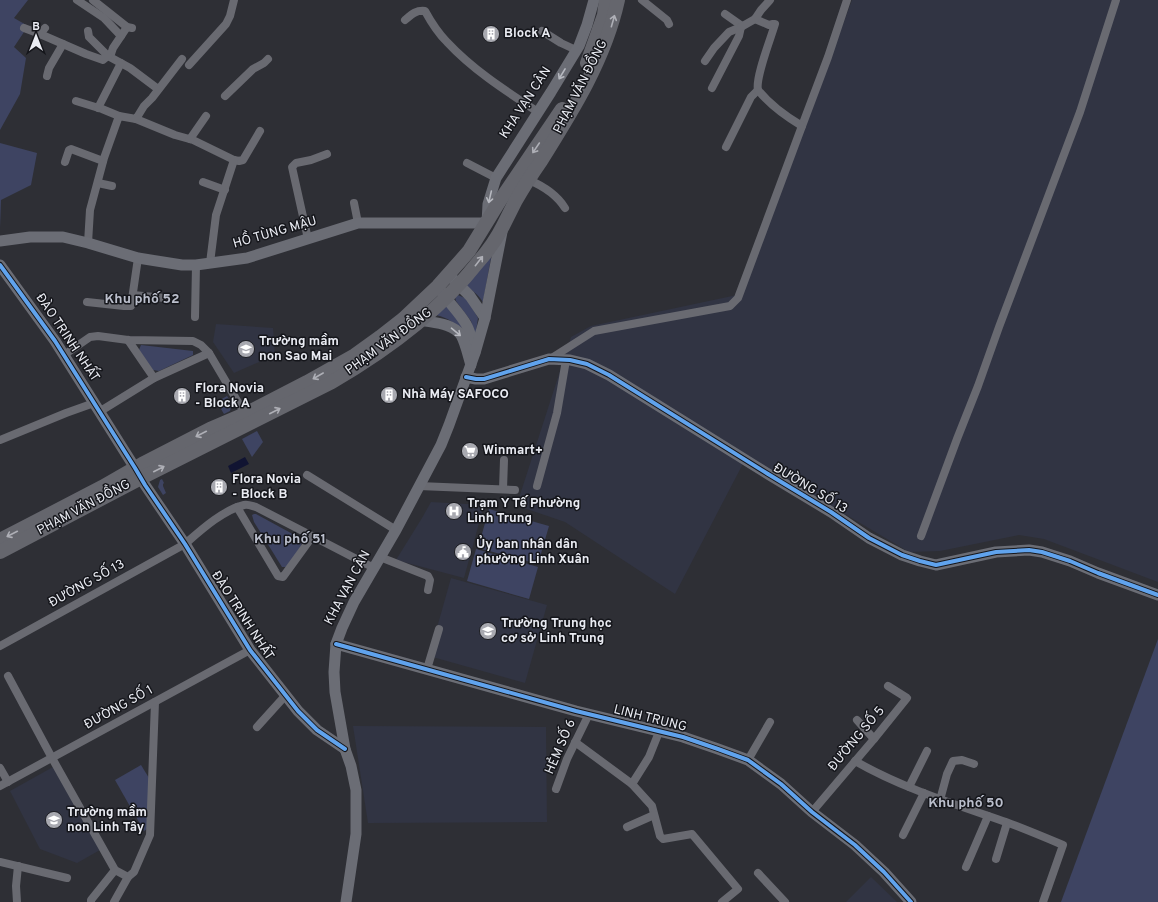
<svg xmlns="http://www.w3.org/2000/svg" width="1158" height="902" font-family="Overpass,sans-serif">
<rect width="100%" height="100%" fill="#2e2f35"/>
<g fill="#313443">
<path d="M 852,0 L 1158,0 L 1158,582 L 1044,539 L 1019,535 L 940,551 L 909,552 L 747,456 L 675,594 L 565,522 L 524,508 L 519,498 L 571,337 L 591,326 L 737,295 L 746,284 Z"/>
<path d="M 216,324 L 273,328 L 275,355 L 234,373 L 213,342 Z"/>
<path d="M 431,502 L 484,505 L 464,578 L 396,560 L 422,518 Z"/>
<path d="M 451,578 L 547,605 L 525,683 L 429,656 Z"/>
<path d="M 353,726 L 546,727 L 547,822 L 368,823 Z"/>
<path d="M 53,767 L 100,850 L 77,863 L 40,849 L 10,791 Z"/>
<path d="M 871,877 L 897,902 L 846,902 Z"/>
</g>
<g fill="#3e4462">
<path d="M 0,0 L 28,0 L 14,18 L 28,26 L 14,47 L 26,58 L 20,94 L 0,130 Z"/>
<path d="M 0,143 L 37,153 L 31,185 L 1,200 L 0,228 Z"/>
<path d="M 493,247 L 483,302 C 478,294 472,290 464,285 Z"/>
<path d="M 458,295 L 467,299 L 478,318 L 475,338 L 473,328 L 471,321 L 456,301 L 455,297 Z"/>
<path d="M 447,303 L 461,325 L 463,331 C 454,323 449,318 436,315 Z"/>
<path d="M 141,345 L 193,351 L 193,355 L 159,371 L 153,370 L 139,350 Z"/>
<path d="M 227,396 L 232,404 L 230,411 L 224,414 L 221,409 L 223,407 L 220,400 Z"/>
<path d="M 257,431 L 263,442 L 252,457 L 242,439 Z"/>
<path d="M 162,479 L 164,483 L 163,484 L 163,486 L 166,493 L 163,495 L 158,487 L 160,480 Z"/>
<path d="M 489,509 L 549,526 L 538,564 L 478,548 Z"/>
<path d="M 254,514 L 256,514 L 300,538 L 302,541 L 301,546 L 287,567 L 282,567 L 254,522 L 252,515 Z"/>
<path d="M 476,549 L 538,567 L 529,599 L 467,581 Z"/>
<path d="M 1158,639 L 1158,902 L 1061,902 Z"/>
<path d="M 141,765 L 149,778 L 147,829 L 144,831 L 115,780 Z"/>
</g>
<path fill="#111432" d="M 245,457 L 249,464 L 231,473 L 228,466 Z"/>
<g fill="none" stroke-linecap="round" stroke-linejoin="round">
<g stroke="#696a71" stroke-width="8">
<path d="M 77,0 L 104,18 L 121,36"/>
<path d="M 93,0 L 127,27 L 132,28"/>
<path d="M 642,0 L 667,20 L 669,24"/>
<path d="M 725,14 L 742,26"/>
<path d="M 755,19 L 769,25 L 773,24"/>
<path d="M 405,20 C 412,14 416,10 425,11 C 431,22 438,33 447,42 C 473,70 506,91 538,112"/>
<path d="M 127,27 L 113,48 L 111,54 L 108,56 L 130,68 L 158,89"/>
<path d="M 24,28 L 40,34"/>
<path d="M 45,28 L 40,34 L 86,54 L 103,60 L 108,56 L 89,37 L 88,31"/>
<path d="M 542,31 L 561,43 L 576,50"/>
<path d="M 705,61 L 714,48 L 729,32 L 741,27"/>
<path d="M 189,65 L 226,24 L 230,16 L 234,0"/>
<path d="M 47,76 L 49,68 L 63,44"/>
<path d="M 712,88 L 739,36 L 741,27 L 755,19 L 761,10 L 770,0"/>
<path d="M 225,96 L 253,69 L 264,63 L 268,59"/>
<path d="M 76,101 L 102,109 L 119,116"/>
<path d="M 98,108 L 121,63"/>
<path d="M 136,119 L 175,135 L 193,140 L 234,160 L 239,161 L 243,160 L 260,131"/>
<path d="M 802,126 L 828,57 L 847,0"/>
<path d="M 190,139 L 206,116"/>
<path d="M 726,147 L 751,97 L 758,90"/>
<path d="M 65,162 L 69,150 L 71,149 L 103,161"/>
<path d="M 467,163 L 496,178"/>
<path d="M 529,180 C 543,186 557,195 565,208"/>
<path d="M 203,182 L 225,190"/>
<path d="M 98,183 L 112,186"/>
<path d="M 354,203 L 358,223"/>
<path d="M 308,239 L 292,167 L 296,163 L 311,160 L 327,154"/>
<path d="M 88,243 L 90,210 L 104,158 L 119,116 L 136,119 L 144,106 L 152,98 L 182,59"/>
<path d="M 210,263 L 216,215 L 234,160"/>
<path d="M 133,295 L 165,298"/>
<path d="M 87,302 L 124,306 L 131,306 L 138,258"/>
<path d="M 195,317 L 196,265"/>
<path d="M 128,340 L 154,378"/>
<path d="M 64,355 L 90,337 L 98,336 L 128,340 L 193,341 L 201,345 L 209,353 L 245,414"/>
<path d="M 550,359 L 594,331 L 730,306 L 738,298 L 802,126 C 785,116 770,105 758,90 C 755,78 771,38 775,24"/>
<path d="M 99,412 L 154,378 L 209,353"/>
<path d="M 0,440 L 66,413 L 94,403"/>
<path d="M 307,475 L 396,530"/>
<path d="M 419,486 L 515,490"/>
<path d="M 537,486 L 557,413 L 566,360"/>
<path d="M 503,489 L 504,460"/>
<path d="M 237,507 L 278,576 L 283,577 L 312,537"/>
<path d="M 921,536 L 957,439 L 978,386 L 999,327 L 1080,112 L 1116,0"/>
<path d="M 380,557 L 428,576 L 430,580 L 428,590"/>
<path d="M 0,646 L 185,544 C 201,530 223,510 244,505 C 248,504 252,506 256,507 L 374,568"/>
<path d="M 427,669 L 439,629"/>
<path d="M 8,676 L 52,758 L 115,870 L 128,877 L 134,872 L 150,835 L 155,702"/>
<path d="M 857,720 L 874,739"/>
<path d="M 257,727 L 285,696"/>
<path d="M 575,742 L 632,784 L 652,806 L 660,836 L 663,839 L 692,834 L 738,889 L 722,902"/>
<path d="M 748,760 L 770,722"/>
<path d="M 855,761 C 902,788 954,804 1006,822 C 1025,829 1044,837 1063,845 L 1043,902"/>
<path d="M 0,768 L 8,782"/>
<path d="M 632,784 L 649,757 L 659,732"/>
<path d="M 0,786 L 250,650"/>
<path d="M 909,787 L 927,751"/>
<path d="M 556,789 L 567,759 L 589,714"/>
<path d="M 940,800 L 947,774 L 953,761 L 962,760 L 974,764"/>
<path d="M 812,812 L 874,739 L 907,698 L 888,686"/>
<path d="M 627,827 L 654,815"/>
<path d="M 903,835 L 924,793"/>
<path d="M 996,859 L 1007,823"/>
<path d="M 0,862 L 67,878"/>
<path d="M 966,867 L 988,816"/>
<path d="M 758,873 L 785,902"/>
<path d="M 17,902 L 16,886 L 18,866"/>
<path d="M 91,902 L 91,900 L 115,870"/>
<path d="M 114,902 L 128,877"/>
</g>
<g stroke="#6b6d75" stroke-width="11">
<path d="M 0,241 L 30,237 L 63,237 L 88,243 L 138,258 L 182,265 L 196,265 L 247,258 L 358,223 L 487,223 L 488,204 L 496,178 L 551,92 L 579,46 L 587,25 L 594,0"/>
<path d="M 0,265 L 55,341 L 135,468 L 145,485 L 185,544 L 250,650 L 298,711 L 317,730 L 345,749"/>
<path d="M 453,279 L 470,296 L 485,318"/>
<path d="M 441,291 C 449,303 459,312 466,324 C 471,333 473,343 475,352"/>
<path d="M 420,320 C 434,323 452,323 461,335 C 466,344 468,356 471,365"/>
<path d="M 466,377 L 476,379 L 484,379 L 549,359 L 570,360 L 587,364 L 609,375 L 768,474 L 831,512 L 869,538 L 902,555 L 920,561 L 936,565 L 996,552 L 1029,550 L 1042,552 L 1070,561 L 1098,573 L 1158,595"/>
<path d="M 336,644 L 576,711 L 683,737 L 718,749 L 748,760 L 781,784 L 812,812 L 855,845 L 884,872 L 911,902"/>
<path d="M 346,902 L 356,834 L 356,790 L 351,766 L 345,749 L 335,692 L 334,672 L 336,644 L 342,628 L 354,602 L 396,530 L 441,445 L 449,425 L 475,353 L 485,318 L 502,232"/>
</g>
<g stroke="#65666d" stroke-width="14">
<path d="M 587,63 L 604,15 L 606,0"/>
<path d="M 0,540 L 102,487 L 142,464 L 210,429 L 245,414 L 307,382 L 355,355 L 380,337 L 403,319 L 438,286 L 469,251 L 499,202 L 562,109"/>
<path d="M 0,552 L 141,478 L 332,382 C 387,350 440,311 479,261 C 488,251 497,238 503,226 C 507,218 511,210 515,202 C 523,188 532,174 541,161 C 573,110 605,59 618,0"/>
</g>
<g stroke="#15161b" stroke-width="6">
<g id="cycleway">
<path d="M 0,265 L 55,341 L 135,468 L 145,485 L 185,544 L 250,650 L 298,711 L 317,730 L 345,749"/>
<path d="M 466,377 L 476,379 L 484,379 L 549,359 L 570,360 L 587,364 L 609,375 L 768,474 L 831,512 L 869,538 L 902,555 L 920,561 L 936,565 L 996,552 L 1029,550 L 1042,552 L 1070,561 L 1098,573 L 1158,595"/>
<path d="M 336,644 L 576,711 L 683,737 L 718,749 L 748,760 L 781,784 L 812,812 L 855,845 L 884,872 L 911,902"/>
</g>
</g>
<use href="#cycleway" stroke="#60a3ed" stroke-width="4"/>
</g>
<defs><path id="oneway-shaft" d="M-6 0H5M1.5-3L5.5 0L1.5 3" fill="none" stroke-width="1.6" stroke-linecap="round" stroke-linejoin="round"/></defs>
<g stroke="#aeafb6">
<use href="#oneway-shaft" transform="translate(613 21) rotate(-74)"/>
<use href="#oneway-shaft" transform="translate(536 148) rotate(124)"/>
<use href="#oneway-shaft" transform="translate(479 261) rotate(-52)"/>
<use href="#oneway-shaft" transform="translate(318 376) rotate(150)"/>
<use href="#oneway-shaft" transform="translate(275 411) rotate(-27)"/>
<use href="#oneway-shaft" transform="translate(201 434) rotate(153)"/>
<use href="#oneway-shaft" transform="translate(159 469) rotate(-27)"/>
<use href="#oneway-shaft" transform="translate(12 534) rotate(153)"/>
</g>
<g stroke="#b7b9c0">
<use href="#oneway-shaft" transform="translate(562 74) rotate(121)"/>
<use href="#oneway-shaft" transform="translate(490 197) rotate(103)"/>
<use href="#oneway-shaft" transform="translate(456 332) rotate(40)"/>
</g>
<defs>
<g id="building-disc" transform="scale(0.9)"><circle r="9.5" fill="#a8a9b0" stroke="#15161b"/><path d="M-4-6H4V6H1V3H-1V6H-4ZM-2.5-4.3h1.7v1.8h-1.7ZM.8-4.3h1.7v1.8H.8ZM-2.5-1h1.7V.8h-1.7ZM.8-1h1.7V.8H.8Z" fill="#fff"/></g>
<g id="school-disc" transform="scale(0.9)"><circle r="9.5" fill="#a8a9b0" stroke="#15161b"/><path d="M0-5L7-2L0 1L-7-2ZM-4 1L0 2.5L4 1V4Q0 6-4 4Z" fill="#fff"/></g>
<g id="supermarket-disc" transform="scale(0.9)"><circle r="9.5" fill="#a8a9b0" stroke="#15161b"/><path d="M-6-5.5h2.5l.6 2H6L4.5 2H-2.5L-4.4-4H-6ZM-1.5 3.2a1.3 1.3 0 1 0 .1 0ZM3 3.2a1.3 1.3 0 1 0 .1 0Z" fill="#fff"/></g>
<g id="hospital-disc" transform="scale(0.9)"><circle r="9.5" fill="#a8a9b0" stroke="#15161b"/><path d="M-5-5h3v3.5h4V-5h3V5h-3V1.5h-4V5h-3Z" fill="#fff"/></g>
<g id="civic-disc" transform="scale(0.9)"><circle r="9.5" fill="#a8a9b0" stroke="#15161b"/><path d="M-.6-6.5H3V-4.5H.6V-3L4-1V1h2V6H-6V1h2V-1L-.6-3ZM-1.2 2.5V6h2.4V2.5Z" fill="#fff"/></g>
</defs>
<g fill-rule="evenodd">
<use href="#building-disc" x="491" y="34"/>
<use href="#school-disc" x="246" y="349"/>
<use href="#building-disc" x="389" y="395"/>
<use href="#building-disc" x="182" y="396"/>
<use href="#supermarket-disc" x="470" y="451"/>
<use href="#building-disc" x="219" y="487"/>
<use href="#hospital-disc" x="454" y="511"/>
<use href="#civic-disc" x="463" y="552"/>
<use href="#school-disc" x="488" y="631"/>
<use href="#school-disc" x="54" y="820"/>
</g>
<g text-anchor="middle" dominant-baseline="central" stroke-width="3" stroke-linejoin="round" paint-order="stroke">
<g font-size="13" font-weight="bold" fill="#e9ebf2" stroke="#15161b" text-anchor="start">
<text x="504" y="34">Block A</text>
<text x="259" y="342">Trường mầm<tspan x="259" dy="15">non Sao Mai</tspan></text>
<text x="195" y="389">Flora Novia<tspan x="195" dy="15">- Block A</tspan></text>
<text x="402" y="395">Nhà Máy SAFOCO</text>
<text x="483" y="451">Winmart+</text>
<text x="232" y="480">Flora Novia<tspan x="232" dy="15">- Block B</tspan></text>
<text x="467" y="504">Trạm Y Tế Phường<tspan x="467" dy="15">Linh Trung</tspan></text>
<text x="476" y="545">Ủy ban nhân dân<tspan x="476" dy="15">phường Linh Xuân</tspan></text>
<text x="501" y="624">Trường Trung học<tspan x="501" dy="15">cơ sở Linh Trung</tspan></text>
<text x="67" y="813">Trường mầm<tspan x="67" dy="15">non Linh Tây</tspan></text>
</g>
<g font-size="13" fill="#e9ebf2" stroke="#15161b">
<text transform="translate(581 87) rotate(-63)">PHẠM VĂN ĐỒNG</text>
<text transform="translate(526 103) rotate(-57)">KHA VẠN CÂN</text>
<text transform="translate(275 233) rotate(-16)">HỒ TÙNG MẬU</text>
<text transform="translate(67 338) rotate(56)">ĐÀO TRINH NHẤT</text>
<text transform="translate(389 342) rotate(-36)">PHẠM VĂN ĐỒNG</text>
<text transform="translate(810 489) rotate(31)">ĐƯỜNG SỐ 13</text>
<text transform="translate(84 508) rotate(-28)">PHẠM VĂN ĐỒNG</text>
<text transform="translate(87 584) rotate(-29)">ĐƯỜNG SỐ 13</text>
<text transform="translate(348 588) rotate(-62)">KHA VẠN CÂN</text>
<text transform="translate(242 616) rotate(57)">ĐÀO TRINH NHẤT</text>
<text transform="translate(119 708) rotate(-29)">ĐƯỜNG SỐ 1</text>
<text transform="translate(650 719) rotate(14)">LINH TRUNG</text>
<text transform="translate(857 739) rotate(-50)">ĐƯỜNG SỐ 5</text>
<text transform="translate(561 747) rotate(-67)">HẺM SỐ 6</text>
</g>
<g font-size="14" font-weight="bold" fill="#bbbfcc" stroke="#15161b">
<text x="142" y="299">Khu phố 52</text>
<text x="290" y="539">Khu phố 51</text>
<text x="966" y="803">Khu phố 50</text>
</g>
</g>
<g transform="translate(36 36)" stroke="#15161b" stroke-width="3" paint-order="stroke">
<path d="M0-3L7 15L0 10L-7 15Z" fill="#e9ebf2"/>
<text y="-6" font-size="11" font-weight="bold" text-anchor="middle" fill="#e9ebf2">B</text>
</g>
</svg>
